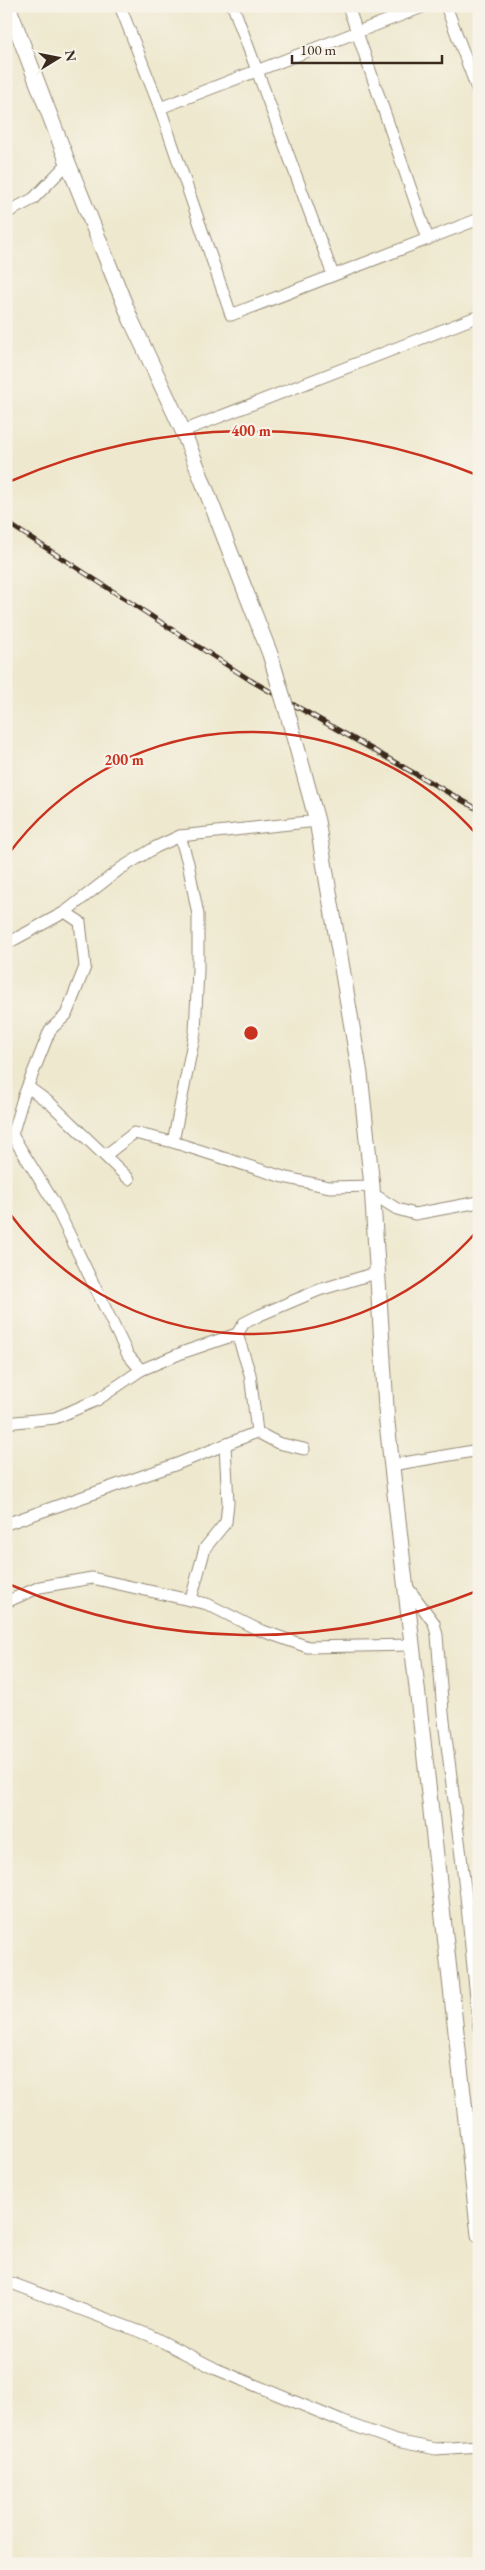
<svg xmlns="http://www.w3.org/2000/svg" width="485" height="2570" font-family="'EB Garamond',serif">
<rect width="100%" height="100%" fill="#f7f3e8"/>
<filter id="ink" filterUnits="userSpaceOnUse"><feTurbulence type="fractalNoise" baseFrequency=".02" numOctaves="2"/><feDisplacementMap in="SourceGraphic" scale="10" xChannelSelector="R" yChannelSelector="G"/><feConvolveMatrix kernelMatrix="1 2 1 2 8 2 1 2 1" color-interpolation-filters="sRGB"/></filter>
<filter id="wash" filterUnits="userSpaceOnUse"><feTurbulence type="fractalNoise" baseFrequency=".0096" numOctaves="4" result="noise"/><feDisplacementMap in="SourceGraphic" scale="20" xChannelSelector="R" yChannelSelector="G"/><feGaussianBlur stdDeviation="1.12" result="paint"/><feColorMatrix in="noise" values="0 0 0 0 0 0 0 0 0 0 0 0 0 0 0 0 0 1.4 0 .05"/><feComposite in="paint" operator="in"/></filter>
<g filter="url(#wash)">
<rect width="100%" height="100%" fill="#eee8ce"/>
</g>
<g filter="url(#ink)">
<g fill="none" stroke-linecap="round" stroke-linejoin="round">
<g stroke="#948976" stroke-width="13">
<g id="minor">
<path d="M 120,6 L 160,108 L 231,315 L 479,219"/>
<path d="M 233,6 L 333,275"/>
<path d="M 348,6 L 428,239"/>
<path d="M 446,6 L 479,94"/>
<path d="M 160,108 L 425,6"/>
<path d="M 6,213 L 33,199 L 68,163"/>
<path d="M 183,431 L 479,316"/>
<path d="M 6,944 L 65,912 L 120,869 L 156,847 L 180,836 L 317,821"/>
<path d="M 28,1087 L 51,1104 L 129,1179"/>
<path d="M 6,1131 L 12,1135 L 53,1201 L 128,1355 L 141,1370"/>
<path d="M 12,1135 L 23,1098 L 50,1030 L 66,1015 L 85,967 L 80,922 L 65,912"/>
<path d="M 173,1142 L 195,1032 L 198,970 L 198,915 L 188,863 L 180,836"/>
<path d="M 106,1155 L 134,1133 L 173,1142 L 283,1177 L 329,1187 L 372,1186"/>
<path d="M 373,1194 L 397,1209 L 415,1214 L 479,1202"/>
<path d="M 237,1334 L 250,1374 L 257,1432"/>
<path d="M 6,1423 L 55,1418 L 97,1400 L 141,1370 L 184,1352 L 237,1334 L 244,1323 L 260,1315 L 319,1290 L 379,1272"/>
<path d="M 392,1465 L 479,1450"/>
<path d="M 6,1524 L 177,1464 L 257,1432 L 278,1443 L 304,1449"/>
<path d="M 405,1584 L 434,1623 L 437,1635 L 443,1713 L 466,1896 L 479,2028"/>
<path d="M 191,1599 L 205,1548 L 226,1522 L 228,1503 L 225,1445"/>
<path d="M 6,1602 L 40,1587 L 92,1578 L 207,1604 L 257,1629 L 308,1647 L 411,1645"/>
<path d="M 6,2281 L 149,2335 L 216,2369 L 341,2421 L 396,2441 L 436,2449 L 479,2446"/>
</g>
</g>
<g stroke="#948976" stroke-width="17">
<g id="major">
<path d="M 8,6 L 68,163 L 131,320 L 183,431 L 270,654 L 280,688"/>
<path d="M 287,711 L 317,821 L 360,1074 L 372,1186 L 387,1423 L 479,2235"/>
</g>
</g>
<use href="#minor" stroke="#fff" stroke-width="11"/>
<use href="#major" stroke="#fff" stroke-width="15"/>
<g stroke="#3b2a1e" stroke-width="5">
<path id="rail" d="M 6,522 L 250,680 L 479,810"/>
</g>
<use href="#rail" stroke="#f7f3e8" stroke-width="3" stroke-dasharray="9" stroke-linecap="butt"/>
<g stroke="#948976" stroke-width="17" stroke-linecap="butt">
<path id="major-bridge" d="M 280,688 L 287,711"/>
</g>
<use href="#major-bridge" stroke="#fff" stroke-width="15"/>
</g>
</g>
<g fill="none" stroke="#c8321e" stroke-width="2.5">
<path d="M478 1230A301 301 0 0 1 7 1210M7 856A301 301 0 0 1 478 836"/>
<path d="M477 1591A602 602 0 0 1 11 1585M11 481A602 602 0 0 1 477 475"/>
</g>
<circle cx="251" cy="1033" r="8" fill="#c8321e" stroke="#f7f3e8" stroke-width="2.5"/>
<g font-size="15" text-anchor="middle" font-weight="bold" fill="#c8321e" stroke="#f7f3e8" stroke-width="4.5" stroke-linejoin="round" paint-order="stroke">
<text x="251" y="436">400 m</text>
<text x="124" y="765">200 m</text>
</g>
<rect width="485" height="2570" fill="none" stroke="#f7f3e8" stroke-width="25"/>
<g transform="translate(58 58) rotate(80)" stroke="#f7f3e8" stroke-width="4" paint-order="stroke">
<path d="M0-4L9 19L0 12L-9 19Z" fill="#3b2a1e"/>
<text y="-8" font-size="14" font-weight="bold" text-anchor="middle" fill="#3b2a1e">N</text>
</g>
<path d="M292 55v8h150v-8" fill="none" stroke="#3b2a1e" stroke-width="2.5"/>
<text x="300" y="55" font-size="15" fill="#3b2a1e" stroke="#f7f3e8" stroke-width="4" paint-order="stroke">100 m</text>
</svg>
